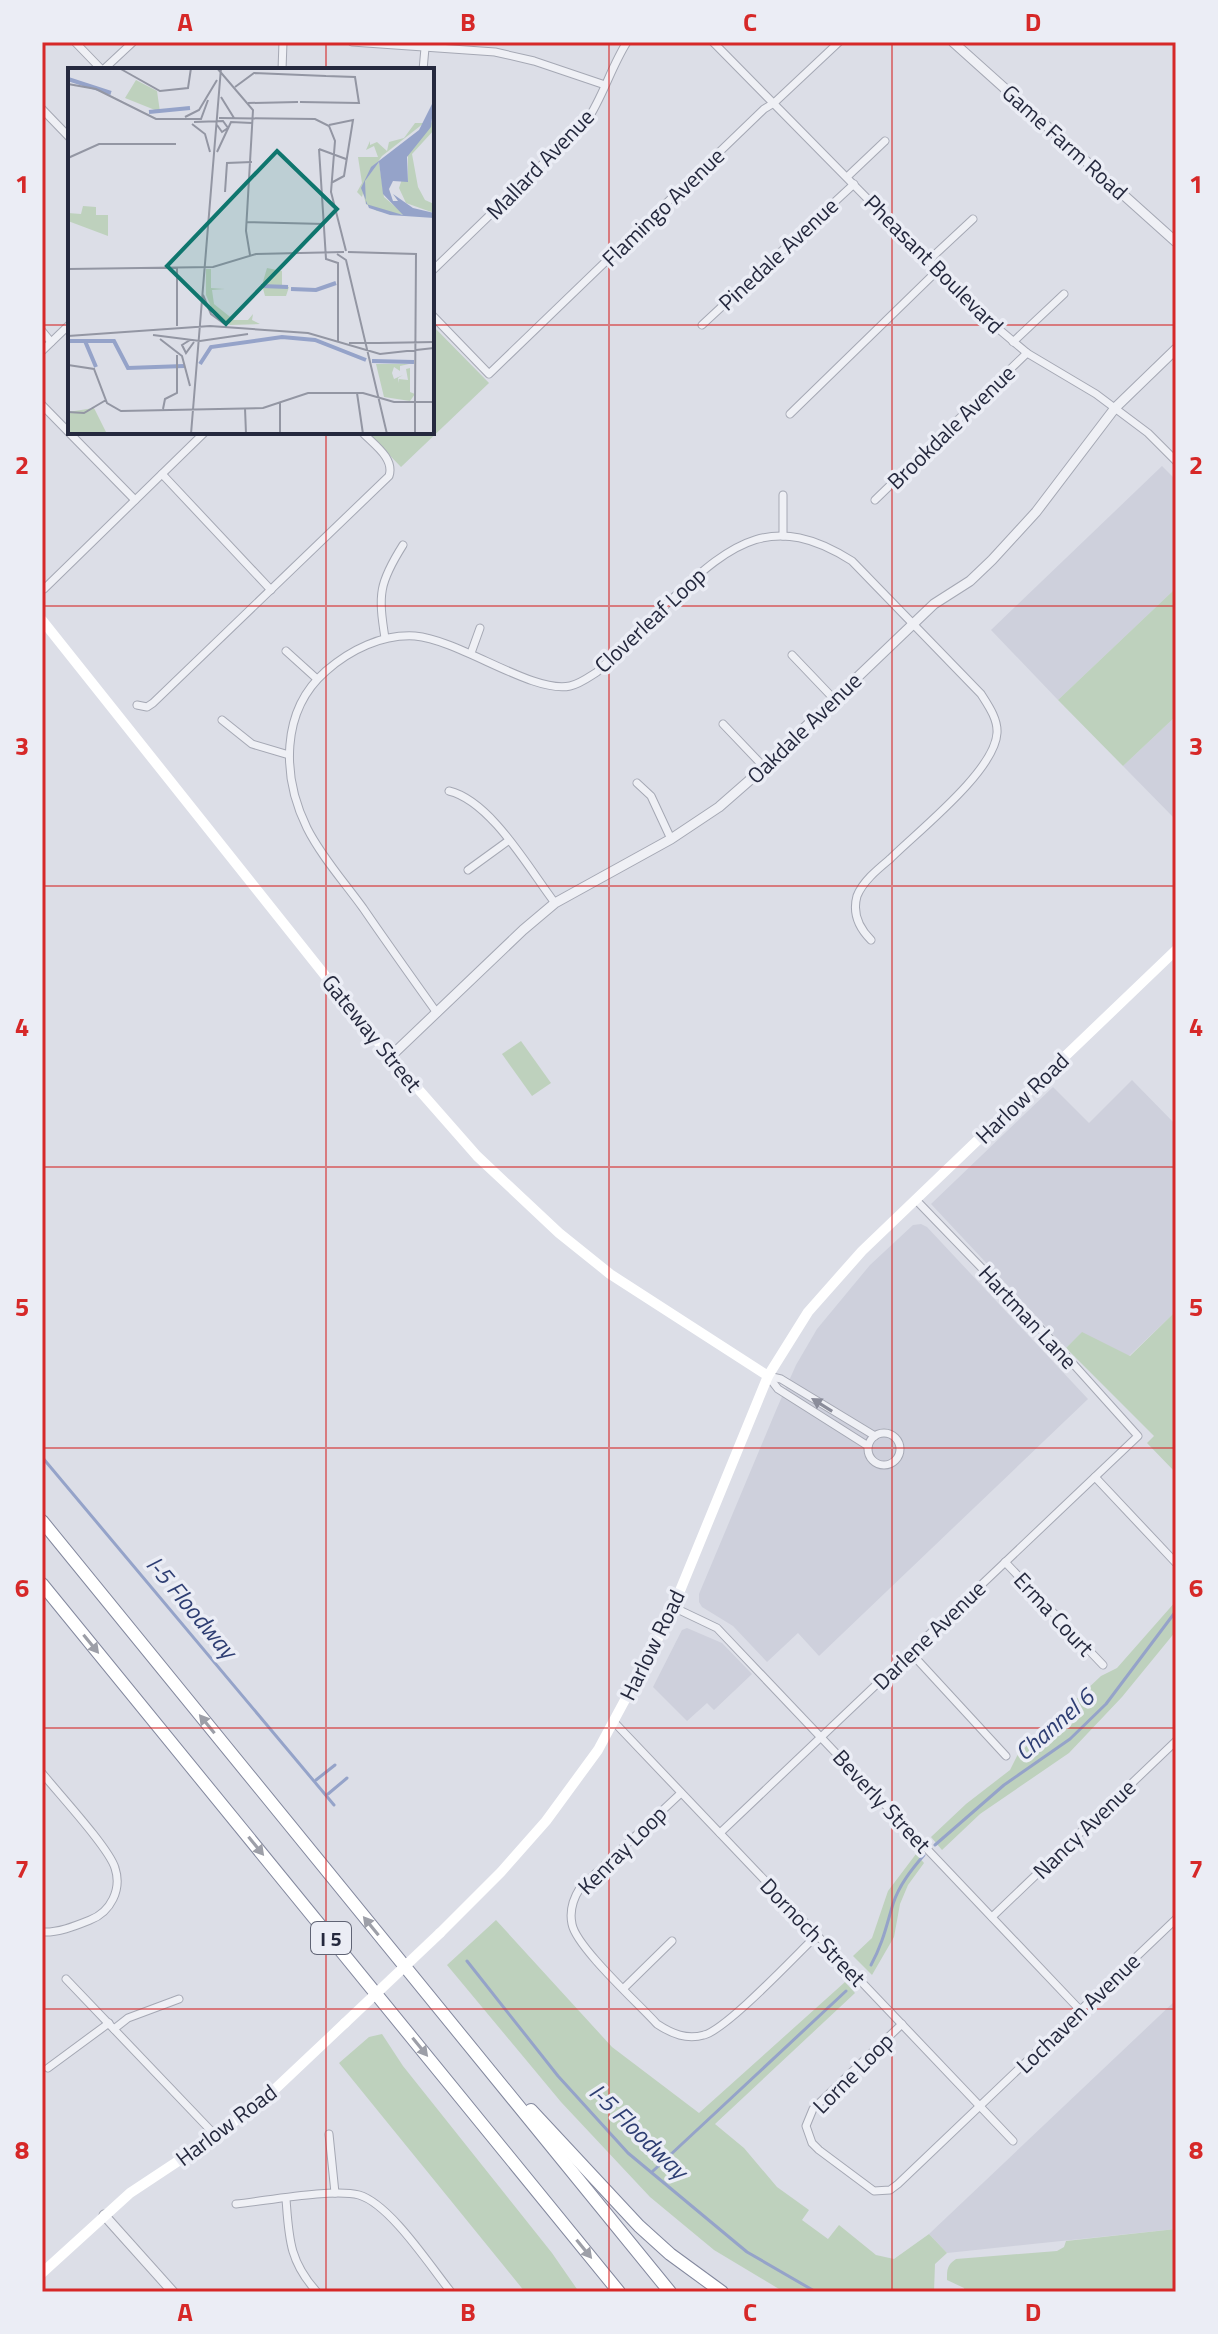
<svg xmlns="http://www.w3.org/2000/svg" width="1218" height="2334" font-family="'Titillium Web',sans-serif">
<rect width="100%" height="100%" fill="#dcdee7"/>
<g fill="#ced0dc">
<path d="M 1162,466 L 1176,480 L 1176,588 L 1058,700 L 991,630 Z"/>
<path d="M 1176,716 L 1176,820 L 1123,766 Z"/>
<path d="M 1132,1080 L 1176,1125 L 1176,1311 L 1129,1356 L 1082,1333 L 1066,1348 L 931,1204 L 1053,1087 L 1089,1123 Z"/>
<path d="M 921,1224 L 927,1227 L 1088,1399 L 819,1656 L 798,1633 L 767,1662 L 733,1626 L 702,1607 L 699,1602 L 699,1594 L 777,1408 L 796,1365 L 817,1329 L 870,1265 L 913,1225 Z"/>
<path d="M 687,1628 L 722,1643 L 752,1674 L 714,1710 L 707,1703 L 687,1721 L 653,1687 L 682,1630 Z"/>
<path d="M 1176,2000 L 1176,2229 L 947,2253 L 929,2234 Z"/>
</g>
<g fill="#bed1bd">
<path d="M 432,325 L 489,383 L 401,467 L 367,432 L 432,432 Z"/>
<path d="M 1176,588 L 1176,716 L 1123,766 L 1058,700 Z"/>
<path d="M 521,1041 L 551,1083 L 532,1096 L 502,1054 Z"/>
<path d="M 1176,1311 L 1176,1473 L 1147,1443 L 1154,1436 L 1066,1348 L 1082,1332 L 1130,1356 Z"/>
<path d="M 1176,1601 L 1176,1631 L 1122,1697 L 1069,1753 L 980,1814 L 942,1850 L 931,1837 L 966,1804 L 1010,1770 L 1018,1754 L 1101,1676 L 1117,1668 Z"/>
<path d="M 916,1854 L 924,1863 L 908,1885 L 900,1904 L 894,1937 L 872,1975 L 853,1956 L 872,1938 L 888,1891 Z"/>
<path d="M 496,1920 L 612,2047 L 699,2113 L 845,1982 L 855,1993 L 715,2124 L 744,2148 L 777,2187 L 809,2210 L 802,2220 L 828,2239 L 839,2225 L 876,2255 L 894,2259 L 929,2234 L 947,2253 L 935,2264 L 934,2292 L 784,2292 L 714,2250 L 650,2197 L 561,2102 L 447,1965 Z"/>
<path d="M 382,2034 L 403,2066 L 552,2253 L 579,2292 L 525,2292 L 339,2063 L 369,2037 Z"/>
<path d="M 1176,2229 L 1176,2292 L 965,2292 L 964,2288 L 947,2280 C 947,2269 947,2265 956,2259 L 1057,2251 L 1064,2247 L 1066,2241 Z"/>
</g>
<g fill="none" stroke-linecap="round" stroke-linejoin="round">
<g stroke="#95a3c9" stroke-width="3">
<path d="M 42,1457 L 334,1805"/>
<path d="M 316,1780 L 335,1765"/>
<path d="M 328,1794 L 347,1778"/>
<path d="M 935,1845 L 1004,1785 L 1070,1739 L 1106,1704 L 1176,1611"/>
<path d="M 467,1961 L 558,2076 L 628,2153 L 747,2252 L 816,2292"/>
<path d="M 871,1965 C 883,1943 886,1927 893,1904 C 899,1885 912,1869 924,1855"/>
<path d="M 653,2171 L 846,1991"/>
</g>
<g stroke="#a5a8b4" stroke-width="9">
<g id="minor">
<path d="M 75,42 L 102,70"/>
<path d="M 352,42 L 495,52 L 534,61 L 605,85"/>
<path d="M 713,42 L 982,315 L 1027,353 L 1096,394 L 1148,433 L 1176,461"/>
<path d="M 103,70 L 133,42"/>
<path d="M 282,70 L 283,42"/>
<path d="M 423,70 L 425,48"/>
<path d="M 42,109 L 70,138"/>
<path d="M 847,177 L 885,141"/>
<path d="M 929,260 L 973,219"/>
<path d="M 432,271 L 586,122 C 603,97 611,67 627,42"/>
<path d="M 432,315 L 489,374 L 764,109 L 774,103 L 839,42"/>
<path d="M 702,325 L 854,184"/>
<path d="M 42,331 L 51,342"/>
<path d="M 1013,342 L 1064,294"/>
<path d="M 42,351 L 70,324"/>
<path d="M 42,405 L 135,500"/>
<path d="M 790,414 L 938,270"/>
<path d="M 162,474 L 271,590"/>
<path d="M 783,495 L 783,536"/>
<path d="M 875,500 L 1027,353"/>
<path d="M 44,589 L 205,432"/>
<path d="M 385,638 C 378,594 379,583 403,545"/>
<path d="M 286,651 L 317,679"/>
<path d="M 471,653 L 480,628"/>
<path d="M 792,655 L 834,699"/>
<path d="M 137,705 L 147,707 L 153,703 L 389,476 C 395,458 373,444 362,432"/>
<path d="M 222,720 L 252,744 L 289,755"/>
<path d="M 723,724 L 764,767"/>
<path d="M 637,783 L 651,796 L 671,839"/>
<path d="M 449,791 C 491,801 529,869 555,903"/>
<path d="M 468,870 L 508,841"/>
<path d="M 437,1013 C 412,978 387,943 363,908 C 345,883 321,856 307,828 C 282,777 280,711 326,671 C 350,650 382,634 415,636 C 460,640 533,694 570,686 C 580,684 589,677 597,672 C 622,647 647,623 673,598 C 732,542 774,511 852,561 L 981,694 C 988,705 998,719 997,733 C 995,771 917,832 890,859 C 878,869 863,881 857,896 C 852,914 859,928 871,940"/>
<path d="M 768,1376 L 781,1379 L 875,1436"/>
<path d="M 768,1376 L 778,1389 L 868,1446"/>
<circle cx="884" cy="1449" r="16"/>
<path d="M 1095,1477 L 1176,1563"/>
<path d="M 1005,1562 L 1103,1665"/>
<path d="M 673,1607 L 717,1628 L 1080,2010"/>
<path d="M 911,1653 L 1006,1756"/>
<path d="M 614,1722 L 1013,2141"/>
<path d="M 42,1773 C 58,1793 109,1848 115,1868 C 122,1889 111,1912 90,1920 C 75,1926 58,1933 42,1932"/>
<path d="M 681,1793 L 580,1888 C 573,1899 569,1910 572,1924 C 576,1947 639,2004 657,2024 C 672,2034 687,2040 704,2035 C 727,2029 795,1956 816,1936"/>
<path d="M 720,1833 L 1138,1436 L 1058,1347 L 916,1200"/>
<path d="M 992,1917 L 1176,1741"/>
<path d="M 66,1979 L 216,2136"/>
<path d="M 624,1988 L 672,1941"/>
<path d="M 902,2024 L 813,2109 L 806,2126 L 812,2143 L 819,2150 L 874,2191 L 890,2190 L 898,2184 L 1176,1919"/>
<path d="M 114,2029 L 128,2018 L 179,1999"/>
<path d="M 48,2068 L 109,2023"/>
<path d="M 329,2134 L 335,2193"/>
<path d="M 286,2199 C 289,2238 289,2261 317,2292"/>
<path d="M 236,2204 C 266,2201 333,2188 359,2195 C 390,2204 430,2266 451,2292"/>
</g>
</g>
<g stroke="#a5a8b4" stroke-width="11">
<g id="tertiary">
<path d="M 953,42 L 1176,242"/>
<path d="M 390,1057 L 523,930 L 555,903 L 671,839 L 719,807 L 751,779 L 934,604 L 970,581 L 992,560 L 1036,512 L 1115,408 L 1176,349"/>
<path d="M 104,2215 L 173,2292"/>
</g>
</g>
<g stroke="#83889e" stroke-width="14">
<g id="motorway">
<path d="M 42,1521 L 670,2292"/>
<path d="M 42,1584 L 619,2292"/>
<path d="M 531,2110 L 639,2226 L 670,2254 L 722,2292"/>
</g>
</g>
<use href="#minor" stroke="#eff0f5" stroke-width="7"/>
<use href="#tertiary" stroke="#eff0f5" stroke-width="9"/>
<g stroke="#fff" stroke-width="10">
<path d="M 42,620 L 390,1057 L 477,1156 L 559,1233 L 610,1274 L 768,1376"/>
<path d="M 440,1933 L 501,1872 L 546,1821 L 598,1750 L 668,1620 L 768,1376 L 808,1312 L 862,1251 L 1176,950"/>
<path d="M 42,2273 L 130,2193 L 216,2136 L 273,2091 L 345,2023"/>
</g>
<use href="#motorway" stroke="#fff" stroke-width="12"/>
<path stroke="#fff" stroke-width="10" d="M 345,2023 L 440,1933"/>
</g>
<defs><path id="oneway-solid" d="M-6-.8H1V-3.2L6.5 0L1 3.2V.8H-6Z" transform="scale(2)"/></defs>
<use fill="#8a8c9a" href="#oneway-solid" transform="translate(822 1405) rotate(-148)"/>
<g fill="#9d9fa8">
<use href="#oneway-solid" transform="translate(91 1644) rotate(51)"/>
<use href="#oneway-solid" transform="translate(207 1724) rotate(-129)"/>
<use href="#oneway-solid" transform="translate(256 1846) rotate(51)"/>
<use href="#oneway-solid" transform="translate(371 1926) rotate(-129)"/>
<use href="#oneway-solid" transform="translate(420 2047) rotate(51)"/>
<use href="#oneway-solid" transform="translate(584 2249) rotate(51)"/>
</g>
<path fill="none" stroke="#d62828" stroke-width="2" stroke-opacity="0.55" d="M 326,42 L 326,70M 609,42 L 609,2292M 892,42 L 892,2292M 42,325 L 70,325M 432,325 L 1176,325M 326,432 L 326,2292M 42,606 L 1176,606M 42,886 L 1176,886M 42,1167 L 1176,1167M 42,1448 L 1176,1448M 42,1728 L 1176,1728M 42,2009 L 1176,2009"/>
<g text-anchor="middle" dominant-baseline="central" stroke-width="7" stroke-linejoin="round" paint-order="stroke">
<rect fill="#ebedf5" stroke="#606475" stroke-width="2" x="311" y="1922" width="40" height="32" rx="6"/>
<g font-size="20" font-weight="bold" fill="#25293e">
<text x="331" y="1938">I 5</text>
</g>
<g font-size="22" fill="#25293e" stroke="#ebedf5">
<text transform="translate(1065 142) rotate(42)">Game Farm Road</text>
<text transform="translate(540 164) rotate(-46)">Mallard Avenue</text>
<text transform="translate(663 207) rotate(-44)">Flamingo Avenue</text>
<text transform="translate(778 254) rotate(-43)">Pinedale Avenue</text>
<text transform="translate(934 264) rotate(45)">Pheasant Boulevard</text>
<text transform="translate(951 427) rotate(-44)">Brookdale Avenue</text>
<text transform="translate(650 620) rotate(-43)">Cloverleaf Loop</text>
<text transform="translate(804 728) rotate(-44)">Oakdale Avenue</text>
<text transform="translate(372 1033) rotate(51)">Gateway Street</text>
<text transform="translate(1022 1098) rotate(-44)">Harlow Road</text>
<text transform="translate(1028 1317) rotate(47)">Hartman Lane</text>
<text transform="translate(1054 1614) rotate(47)">Erma Court</text>
<text transform="translate(929 1635) rotate(-44)">Darlene Avenue</text>
<text transform="translate(652 1645) rotate(-64)">Harlow Road</text>
<text transform="translate(882 1801) rotate(47)">Beverly Street</text>
<text transform="translate(1084 1829) rotate(-44)">Nancy Avenue</text>
<text transform="translate(622 1850) rotate(-45)">Kenray Loop</text>
<text transform="translate(813 1932) rotate(46)">Dornoch Street</text>
<text transform="translate(1078 2013) rotate(-44)">Lochaven Avenue</text>
<text transform="translate(853 2073) rotate(-45)">Lorne Loop</text>
<text transform="translate(226 2125) rotate(-37)">Harlow Road</text>
</g>
<g font-size="24" font-style="italic" fill="#2e3e73" stroke="#ebedf5">
<text transform="translate(192 1607) rotate(50)">I-5 Floodway</text>
<text transform="translate(1054 1724) rotate(-41)">Channel 6</text>
<text transform="translate(639 2131) rotate(44)">I-5 Floodway</text>
</g>
</g>
<g transform="translate(68 68)">
<rect width="366" height="366" fill="#dcdee7"/>
<path d="M 68,12 L 89,23 L 92,44 L 57,30 ZM 366,51 L 366,62 L 344,86 L 350,119 L 357,132 L 366,136 L 366,145 L 338,135 L 331,120 L 334,111 L 340,113 L 340,86 ZM 347,55 L 356,55 L 314,88 L 298,111 L 311,94 L 316,129 L 337,147 L 309,143 L 298,136 L 295,125 L 294,129 L 289,124 L 294,115 L 290,89 L 310,89 L 306,78 L 298,82 L 302,73 L 302,77 L 309,74 L 319,83 L 321,74 L 336,70 ZM 15,138 L 28,139 L 28,147 L 40,147 L 40,168 L 0,153 L 0,145 L 13,146 ZM 199,200 L 214,203 L 214,218 L 221,219 L 218,228 L 197,228 L 194,217 ZM 138,201 L 143,201 L 143,220 L 157,221 L 144,222 L 146,236 L 166,252 L 180,252 L 185,246 L 184,252 L 192,256 L 162,257 L 146,246 L 138,227 ZM 308,296 L 341,296 L 332,298 L 332,303 L 326,299 L 324,305 L 326,311 L 335,307 L 330,310 L 331,315 L 331,311 L 340,312 L 338,301 L 342,300 L 342,324 L 347,326 L 342,333 L 316,329 ZM 26,340 L 39,366 L 0,366 L 0,344 Z" fill="#bed1bd"/>
<path d="M 366,32 L 363,59 L 339,89 L 340,114 L 325,113 L 321,121 L 325,133 L 330,133 L 325,126 L 345,140 L 366,145 L 366,150 L 322,147 L 301,140 L 293,120 L 303,99 L 351,62 ZM 311,94 L 315,126 L 335,147 L 298,136 L 297,113 Z" fill="#95a3c9" fill-rule="evenodd"/>
<path fill="none" stroke="#95a3c9" stroke-width="4" d="M 0,11 L 43,25M 81,44 L 122,40M 193,218 L 220,219M 223,221 L 248,222 L 268,215M 0,273 L 46,273 L 60,300 L 116,298M 17,273 L 28,299M 304,293 L 346,294M 132,296 L 143,279 L 214,269 L 247,272 L 298,292"/>
<path fill="none" stroke="#9396a3" stroke-width="2" d="M 51,0 L 92,23 L 120,20 L 123,0M 149,0 L 185,42 L 178,163 L 182,187M 0,16 L 28,21 L 88,51 L 133,51 L 140,32M 167,19 L 186,5 L 258,8M 153,29 L 166,50M 232,34 L 291,35 L 287,9 L 258,8M 180,35 L 230,34M 117,49 L 131,42 L 149,12M 151,50 L 247,51 L 261,58 L 267,73 L 263,124 L 278,183M 126,54 L 155,53 L 160,60 L 154,64 L 149,57M 124,56 L 137,66 L 142,84M 261,57 L 285,52 L 276,108 L 263,115M 251,81 L 258,191 L 270,195 L 270,273M 251,81 L 278,91M 149,84 L 163,54 L 184,55M 0,90 L 31,76 L 108,76M 157,124 L 159,95 L 184,94M 179,154 L 256,156M 280,184 L 348,186 L 347,334M 269,186 L 278,192 L 319,366M 0,201 L 145,199 L 188,186 L 276,184M 135,227 L 143,246 L 158,257M 109,258 L 109,199M 85,267 L 132,273 L 180,266M 0,268 L 142,258 L 240,265 L 312,286 L 366,280M 92,271 L 114,288 L 122,318M 122,272 L 114,277 L 118,285 L 126,274M 281,275 L 310,275M 310,275 L 366,274M 0,297 L 26,301 L 39,335 L 53,343 L 195,340 L 240,325 L 295,325 L 326,334 L 366,334M 289,325 L 295,366M 212,335 L 212,366M 177,340 L 178,366M 95,341 L 97,331 L 109,325 L 109,287M 0,344 L 16,345 L 38,332M 123,366 L 153,0M 347,366 L 347,334"/>
<path fill="#0f766e" fill-opacity="0.15" stroke="#0f766e" stroke-width="4" d="M 209,83 L 269,141 L 158,256 L 99,198 Z"/>
<rect width="366" height="366" fill="none" stroke="#25293e" stroke-width="4"/>
</g>
<rect width="1218" height="2334" fill="none" stroke="#ebedf5" stroke-width="88"/>
<rect x="44" y="44" width="1130" height="2246" fill="none" stroke="#d62828" stroke-width="3"/>
<g font-size="26" text-anchor="middle" font-weight="bold" fill="#d62828">
<text x="185" y="31">A</text>
<text x="468" y="31">B</text>
<text x="750" y="31">C</text>
<text x="1033" y="31">D</text>
<text x="22" y="193">1</text>
<text x="1196" y="193">1</text>
<text x="22" y="474">2</text>
<text x="1196" y="474">2</text>
<text x="22" y="755">3</text>
<text x="1196" y="755">3</text>
<text x="22" y="1036">4</text>
<text x="1196" y="1036">4</text>
<text x="22" y="1316">5</text>
<text x="1196" y="1316">5</text>
<text x="22" y="1597">6</text>
<text x="1196" y="1597">6</text>
<text x="22" y="1878">7</text>
<text x="1196" y="1878">7</text>
<text x="22" y="2159">8</text>
<text x="1196" y="2159">8</text>
<text x="185" y="2321">A</text>
<text x="468" y="2321">B</text>
<text x="750" y="2321">C</text>
<text x="1033" y="2321">D</text>
</g>
</svg>
